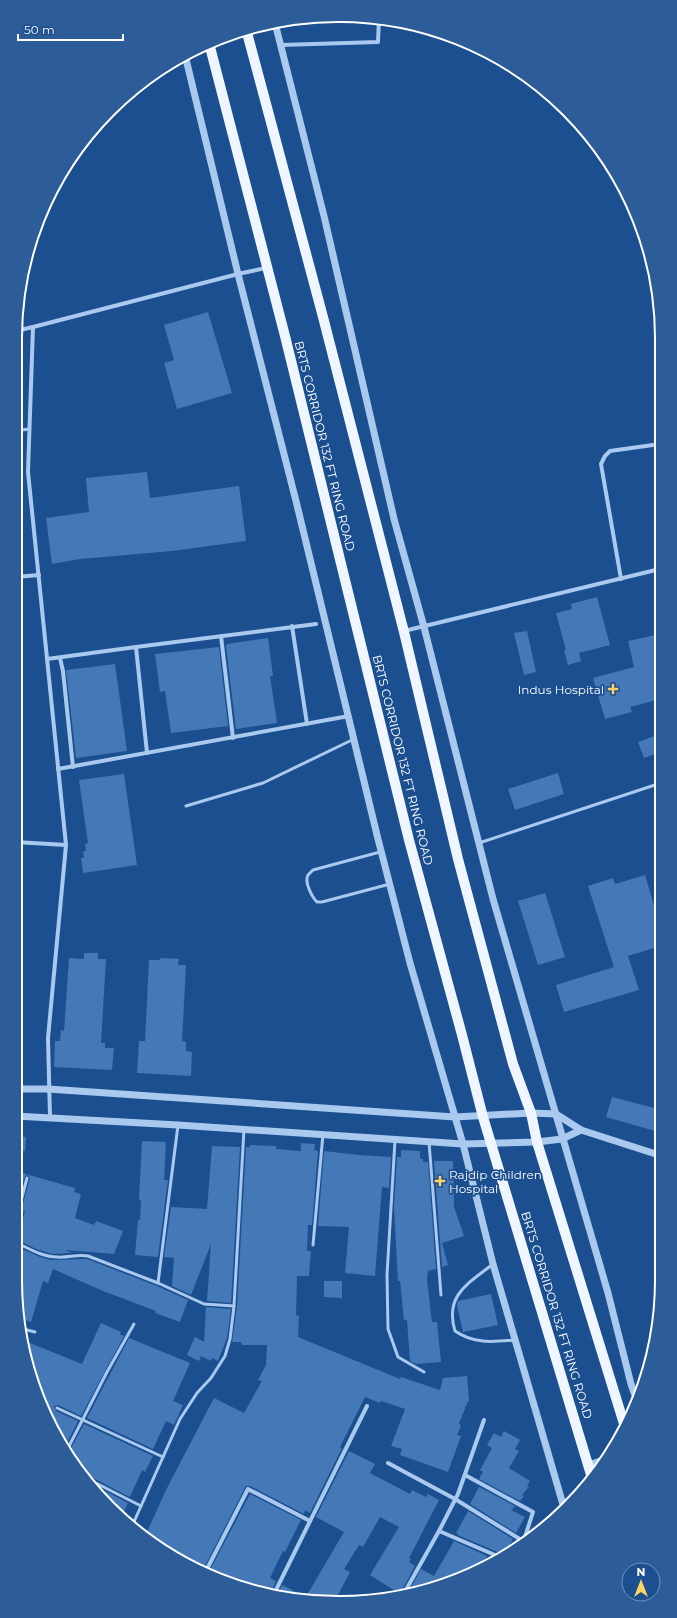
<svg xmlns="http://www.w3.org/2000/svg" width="677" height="1618" font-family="Montserrat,sans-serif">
<rect width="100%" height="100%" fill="#1b4f8f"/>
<g fill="#4478b7">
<path d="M 208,312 L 232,393 L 177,409 L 164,363 L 174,360 L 164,325 Z"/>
<path d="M 147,472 L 150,498 L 239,486 L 246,541 L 172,551 L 80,559 L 52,564 L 46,518 L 89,512 L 86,478 Z"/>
<path d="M 597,597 L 610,645 L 579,653 L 581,661 L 568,665 L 564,650 L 566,650 L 556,613 L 572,609 L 571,604 Z"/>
<path d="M 527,631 L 536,672 L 524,675 L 514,633 Z"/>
<path d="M 660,634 L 660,699 L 630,707 L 632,712 L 605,719 L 593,678 L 634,667 L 628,641 Z"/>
<path d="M 268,638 L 273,676 L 270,676 L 277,723 L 236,729 L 226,646 L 227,644 Z"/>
<path d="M 219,647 L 228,726 L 171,733 L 165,691 L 160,692 L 155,654 Z"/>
<path d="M 115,664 L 127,751 L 76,758 L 66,670 Z"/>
<path d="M 660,734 L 660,752 L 644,758 L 638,742 Z"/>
<path d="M 558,773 L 564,794 L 515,810 L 508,789 Z"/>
<path d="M 124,774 L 137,865 L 83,873 L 81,858 L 84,858 L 83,851 L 86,851 L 85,844 L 88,843 L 79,780 Z"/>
<path d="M 645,875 L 661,929 L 661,946 L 628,956 L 639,990 L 564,1012 L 556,985 L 614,967 L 588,886 L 613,878 L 615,884 Z"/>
<path d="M 545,893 L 565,957 L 538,965 L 518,901 Z"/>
<path d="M 84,953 L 98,953 L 98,959 L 106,959 L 101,1043 L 105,1043 L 105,1048 L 114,1048 L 112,1070 L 54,1067 L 55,1041 L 60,1041 L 61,1030 L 64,1031 L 69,958 L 84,959 Z"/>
<path d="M 160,958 L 179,959 L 178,965 L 186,965 L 182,1041 L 186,1042 L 186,1051 L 192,1052 L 191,1076 L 137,1073 L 139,1041 L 145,1041 L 149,960 L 160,960 Z"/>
<path d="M 612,1097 L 662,1110 L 662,1133 L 606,1117 Z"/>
<path d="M 15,1136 L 26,1137 L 25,1151 L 15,1150 Z"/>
<path d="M 142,1141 L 166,1142 L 164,1180 L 168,1180 L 167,1187 L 158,1257 L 135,1255 L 138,1220 L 140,1220 L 141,1200 L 139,1200 Z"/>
<path d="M 301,1143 L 315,1144 L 314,1150 L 318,1151 L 312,1225 L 308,1225 L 307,1251 L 311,1251 L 309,1276 L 297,1276 L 296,1315 L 299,1316 L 298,1337 L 400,1379 L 401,1377 L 440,1390 L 443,1378 L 467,1376 L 469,1402 L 467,1402 L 467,1405 L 465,1406 L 465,1409 L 459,1423 L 461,1426 L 457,1435 L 461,1436 L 448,1472 L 400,1455 L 402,1449 L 391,1446 L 405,1409 L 381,1401 L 380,1403 L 365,1397 L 340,1447 L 342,1448 L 310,1513 L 305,1510 L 304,1514 L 250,1486 L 246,1486 L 203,1570 L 177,1560 L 146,1534 L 166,1490 L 214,1398 L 244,1413 L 262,1381 L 258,1380 L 266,1365 L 267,1345 L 242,1345 L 241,1342 L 232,1342 L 237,1306 L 246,1147 L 250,1147 L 250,1145 L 276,1146 L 276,1149 L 301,1151 Z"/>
<path d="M 212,1146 L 240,1147 L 231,1303 L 207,1301 L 211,1244 L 191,1295 L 172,1286 L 174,1258 L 164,1257 L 171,1207 L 207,1209 Z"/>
<path d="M 401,1150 L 420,1151 L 420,1159 L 423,1159 L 423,1162 L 428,1162 L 436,1269 L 428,1271 L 427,1280 L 432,1322 L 437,1322 L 441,1362 L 416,1364 L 410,1361 L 407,1320 L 404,1320 L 400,1281 L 398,1281 L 394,1207 L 397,1157 L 401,1157 Z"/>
<path d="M 324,1151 L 359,1155 L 391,1157 L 389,1188 L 382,1187 L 375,1276 L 345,1273 L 349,1227 L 318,1226 Z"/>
<path d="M 434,1161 L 453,1161 L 454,1207 L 464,1236 L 442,1243 L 448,1265 L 442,1267 Z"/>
<path d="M 15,1171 L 75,1188 L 74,1192 L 81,1194 L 75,1218 L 94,1225 L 96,1221 L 123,1231 L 114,1254 L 65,1250 L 72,1253 L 52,1254 L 36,1249 L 20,1241 L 23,1231 L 19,1230 L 25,1212 L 21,1211 L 30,1178 L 28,1175 L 25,1176 L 19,1196 L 15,1195 Z"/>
<path d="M 18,1247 L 40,1257 L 51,1260 L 87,1259 L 157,1286 L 188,1300 L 180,1322 L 155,1313 L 156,1311 L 103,1291 L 53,1269 L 48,1283 L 43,1281 L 31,1322 L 22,1319 L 15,1280 L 15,1257 Z"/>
<path d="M 324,1281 L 342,1281 L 342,1298 L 324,1297 Z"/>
<path d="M 491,1294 L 498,1325 L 463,1332 L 457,1306 L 458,1301 Z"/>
<path d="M 206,1307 L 231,1309 L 227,1338 L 218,1361 L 212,1358 L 211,1361 L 201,1356 L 199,1361 L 187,1355 L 195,1337 L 204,1342 Z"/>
<path d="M 101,1323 L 121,1332 L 120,1334 L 124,1336 L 81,1416 L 58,1405 L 54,1406 L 56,1411 L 78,1421 L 64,1449 L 58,1441 L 32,1384 L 25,1341 L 82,1364 Z"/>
<path d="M 129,1338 L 190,1363 L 173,1401 L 183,1405 L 174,1425 L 166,1421 L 153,1449 L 87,1418 Z"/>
<path d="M 84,1424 L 153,1456 L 145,1472 L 142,1470 L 130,1497 L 85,1474 L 82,1475 L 68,1454 Z"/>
<path d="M 504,1431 L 520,1440 L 515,1449 L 519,1451 L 509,1468 L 530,1481 L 527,1486 L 529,1487 L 522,1495 L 524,1496 L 520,1501 L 479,1479 L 483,1472 L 480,1470 L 492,1448 L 487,1445 L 494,1433 L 501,1437 Z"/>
<path d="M 349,1451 L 375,1464 L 370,1473 L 410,1494 L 412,1490 L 426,1497 L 428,1494 L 439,1500 L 409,1558 L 411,1559 L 409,1562 L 415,1566 L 400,1594 L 370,1575 L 399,1527 L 380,1517 L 363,1547 L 359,1545 L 344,1569 L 350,1572 L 334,1603 L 304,1600 L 344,1532 L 316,1517 Z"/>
<path d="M 88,1482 L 128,1503 L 122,1515 L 95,1493 Z"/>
<path d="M 479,1487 L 515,1506 L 511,1510 L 525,1517 L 516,1533 L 470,1504 Z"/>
<path d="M 250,1494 L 301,1520 L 285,1552 L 283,1551 L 270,1578 L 276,1581 L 270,1595 L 209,1572 Z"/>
<path d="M 468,1511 L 513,1539 L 504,1555 L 458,1535 L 458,1534 L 456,1533 Z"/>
<path d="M 454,1541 L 487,1556 L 481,1567 L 407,1595 L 421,1569 L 434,1576 Z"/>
<path d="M 282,1585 L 300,1594 L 298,1599 L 276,1597 Z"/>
</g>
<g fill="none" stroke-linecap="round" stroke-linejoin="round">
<g stroke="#a9c9ee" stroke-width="3">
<path d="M 15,431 L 29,429"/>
<path d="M 186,806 L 263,783 L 354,739"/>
<path d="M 479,843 L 661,783"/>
<path d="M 380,852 L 313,870 C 312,871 309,874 308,875 C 304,882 312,897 317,902 L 322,902 L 390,884"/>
<path d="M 395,1140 L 387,1275 L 388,1329 L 398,1357 L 424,1372"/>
<path d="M 429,1142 L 441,1295"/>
<path d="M 15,1224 L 27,1178"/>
<path d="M 15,1242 C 28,1248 42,1257 57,1257 C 68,1258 77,1254 88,1256 L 158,1283 L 204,1304 L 234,1306"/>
<path d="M 313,1245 L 323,1134"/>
<path d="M 493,1264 C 469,1283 444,1295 455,1331 C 474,1344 492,1342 514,1340"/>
<path d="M 158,1283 L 178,1125"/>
<path d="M 23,1329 L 35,1332"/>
<path d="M 57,1408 L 163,1457"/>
<path d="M 66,1452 L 107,1372 L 134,1324"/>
<path d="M 84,1477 L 141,1506"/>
<path d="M 133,1524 L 180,1419 L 197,1393 L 211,1378 L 225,1356 L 230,1339 L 234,1306 L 244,1129"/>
</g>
<g stroke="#a9c9ee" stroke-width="4">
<path d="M 281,45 L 378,42 L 379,18"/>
<path d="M 16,331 L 33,327"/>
<path d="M 15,577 L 39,575"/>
<path d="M 621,579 L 601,464 L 605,456 L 610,451 L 660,444"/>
<path d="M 292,626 L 307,724"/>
<path d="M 404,631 L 660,569"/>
<path d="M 221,636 L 233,738"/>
<path d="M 136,647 L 316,624"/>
<path d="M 60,658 L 63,671 L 73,767"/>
<path d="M 47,659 L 136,647 L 147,753"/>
<path d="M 58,769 L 349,716"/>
<path d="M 15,842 L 66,845 L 28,472 L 33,327 L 238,274 L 266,268"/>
<path d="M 50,1117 L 48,1038 L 66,845"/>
<path d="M 388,1463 L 455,1499 L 523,1541"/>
<path d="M 465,1475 L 533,1512 L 524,1540"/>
<path d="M 439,1531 L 502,1558"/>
<path d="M 206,1571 L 248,1489 L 310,1521"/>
<path d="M 273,1596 L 367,1406"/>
<path d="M 402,1597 L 439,1531 L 458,1494 L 484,1420"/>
</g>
<g stroke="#a9c9ee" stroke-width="7">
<path d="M 275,23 L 324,216 L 394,519 L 424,627 L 493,899 L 608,1293 L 631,1384 L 637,1401"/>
<path d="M 185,55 L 238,274 L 296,501 L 378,839 L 410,963 L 463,1144 L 493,1264 L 564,1508"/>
<path d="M 15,1089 L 48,1089 L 455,1117 L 531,1113 L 556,1114 L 581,1130 L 662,1156"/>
<path d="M 15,1116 L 178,1125 L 463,1144 L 537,1142 L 562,1139 L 581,1130"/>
<path d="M 589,1465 L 606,1459"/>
</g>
<g stroke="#f0f6ff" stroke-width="10">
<path d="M 246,29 L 323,317 L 404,632 L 458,859 L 513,1064 L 531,1113 L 537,1142 L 625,1427"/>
<path d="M 209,43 L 285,336 L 409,840 L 462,1035 L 483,1117 L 592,1478"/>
</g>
</g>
<g fill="#ffd166" stroke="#1b4f8f" stroke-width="1.5">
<path d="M611 683h4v4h4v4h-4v4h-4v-4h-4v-4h4z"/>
<path d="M438 1175h4v4h4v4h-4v4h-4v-4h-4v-4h4z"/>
</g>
<g text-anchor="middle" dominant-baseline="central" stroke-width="3.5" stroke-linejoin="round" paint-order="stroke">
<g font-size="12" fill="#fff" stroke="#1b4f8f">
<text transform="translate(325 446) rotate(76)">BRTS CORRIDOR 132 FT RING ROAD</text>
<text transform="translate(403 760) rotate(76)">BRTS CORRIDOR 132 FT RING ROAD</text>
<text transform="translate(557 1315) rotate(73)">BRTS CORRIDOR 132 FT RING ROAD</text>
</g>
<g font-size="12" fill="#fff" stroke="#1b4f8f" text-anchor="end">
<text x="604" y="689">Indus Hospital</text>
<text x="449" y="1174" text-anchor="start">Rajdip Children<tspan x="449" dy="14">Hospital</tspan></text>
</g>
</g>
<path d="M0 0H677V1618H0ZM338 22H339A316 316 0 0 1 655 338V1280A316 316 0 0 1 339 1596H338A316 316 0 0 1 22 1280V338A316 316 0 0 1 338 22Z" fill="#2d5d98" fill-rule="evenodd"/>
<path fill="none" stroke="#fff" stroke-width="2" d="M338 22H339A316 316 0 0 1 655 338V1280A316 316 0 0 1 339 1596H338A316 316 0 0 1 22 1280V338A316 316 0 0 1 338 22Z"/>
<g transform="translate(641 1582)"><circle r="19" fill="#1b4f8f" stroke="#7695bc"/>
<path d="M0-3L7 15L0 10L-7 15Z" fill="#ffd166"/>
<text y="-6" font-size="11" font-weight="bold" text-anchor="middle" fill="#ffffff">N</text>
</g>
<path d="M18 34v6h105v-6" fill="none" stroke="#ffffff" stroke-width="2"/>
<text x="24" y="34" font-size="12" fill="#ffffff" stroke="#1b4f8f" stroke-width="3" paint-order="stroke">50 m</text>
</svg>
